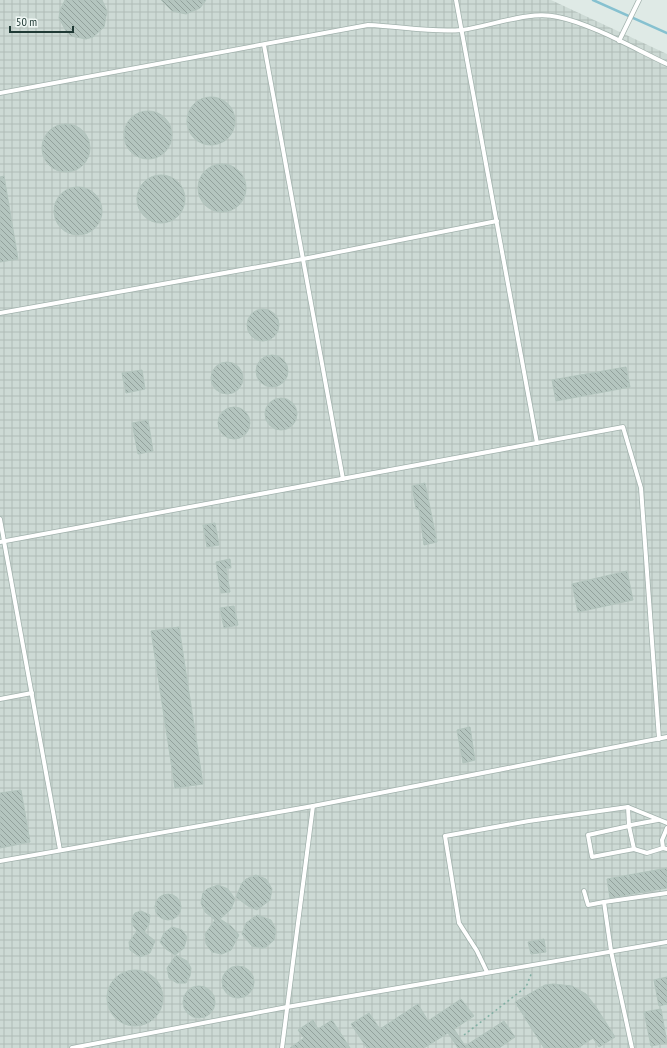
<svg xmlns="http://www.w3.org/2000/svg" width="667" height="1048" font-family="'PT Sans Narrow',sans-serif">
<defs>
<pattern id="industrial-grid" width="8" height="8" patternUnits="userSpaceOnUse"><rect width="8" height="8" fill="#cddad5"/><path d="M0 4h8M4 0v8" fill="none" stroke="#b0bcb7"/></pattern>
<pattern id="building-back-hatch" width="6" height="6" patternUnits="userSpaceOnUse"><rect width="6" height="6" fill="#b4c5bf"/><path d="M-1 5l2 2M0 0l6 6M5-1l2 2" fill="none" stroke="#92a19c"/></pattern>
</defs>
<rect width="100%" height="100%" fill="#dfeae6"/>
<path fill="url(#industrial-grid)" d="M 0,0 L 551,0 L 667,54 L 667,1048 L 0,1048 Z"/>
<g fill="none" stroke-linecap="round" stroke-linejoin="round">
<path stroke="#86c1d0" stroke-width="2.5" d="M 593,0 L 667,33"/>
</g>
<g fill="url(#building-back-hatch)" stroke="#b2c4bd">
<path d="M 65,0 L 102,0 L 107,11 L 104,27 L 93,37 L 86,39 L 71,36 L 66,31 L 59,18 L 60,10 Z"/>
<path d="M 161,0 L 206,0 L 200,8 L 186,14 L 172,11 Z"/>
<circle cx="211" cy="121" r="24"/>
<circle cx="148" cy="135" r="24"/>
<circle cx="66" cy="148" r="24"/>
<circle cx="222" cy="188" r="24"/>
<circle cx="161" cy="199" r="24"/>
<path d="M 4,176 L 18,259 L 0,262 L 0,177 Z"/>
<circle cx="78" cy="211" r="24"/>
<circle cx="263" cy="325" r="16"/>
<circle cx="272" cy="371" r="16"/>
<circle cx="227" cy="378" r="16"/>
<path d="M 626,367 L 630,387 L 556,401 L 552,380 Z"/>
<path d="M 142,370 L 145,389 L 126,393 L 122,373 Z"/>
<circle cx="281" cy="414" r="16"/>
<circle cx="234" cy="423" r="16"/>
<path d="M 148,420 L 153,451 L 138,454 L 132,423 Z"/>
<path d="M 425,483 L 437,542 L 424,545 L 419,509 L 416,509 L 412,486 Z"/>
<path d="M 215,523 L 219,545 L 207,547 L 203,525 Z"/>
<path d="M 230,559 L 231,568 L 226,568 L 230,592 L 221,593 L 216,562 Z"/>
<path d="M 627,571 L 633,600 L 578,612 L 572,584 Z"/>
<path d="M 234,606 L 238,625 L 224,628 L 220,608 Z"/>
<path d="M 179,627 L 203,784 L 175,788 L 151,631 Z"/>
<path d="M 470,727 L 475,760 L 463,763 L 457,730 Z"/>
<path d="M 21,790 L 30,842 L 0,848 L 0,793 Z"/>
<path d="M 667,868 L 667,888 L 610,898 L 607,879 Z"/>
<path d="M 256,875 L 266,879 L 272,889 L 270,900 L 257,910 L 248,906 L 236,897 L 242,883 L 246,879 Z"/>
<path d="M 218,885 L 228,889 L 235,899 L 231,909 L 220,919 L 231,926 L 239,935 L 231,950 L 222,954 L 212,952 L 206,944 L 205,934 L 215,920 L 205,912 L 201,903 L 203,893 L 207,889 Z"/>
<circle cx="168" cy="907" r="13"/>
<path d="M 141,911 L 150,915 L 149,924 L 144,932 L 155,941 L 150,953 L 140,957 L 130,950 L 129,942 L 137,931 L 132,924 L 132,918 L 135,913 Z"/>
<path d="M 257,915 L 271,920 L 276,930 L 274,940 L 266,947 L 262,948 L 252,946 L 242,934 L 246,923 Z"/>
<path d="M 172,927 L 182,930 L 187,937 L 184,948 L 175,955 L 166,949 L 160,942 L 164,933 Z"/>
<path d="M 544,939 L 546,952 L 531,954 L 528,942 Z"/>
<path d="M 176,955 L 187,961 L 191,968 L 190,976 L 186,983 L 177,983 L 169,978 L 167,968 Z"/>
<circle cx="238" cy="982" r="16"/>
<circle cx="135" cy="998" r="28"/>
<path d="M 667,977 L 667,1004 L 659,1006 L 654,980 Z"/>
<path d="M 553,984 L 572,986 L 586,994 L 596,1007 L 615,1037 L 599,1047 L 593,1038 L 578,1048 L 544,1048 L 515,1002 L 545,985 Z"/>
<circle cx="199" cy="1002" r="16"/>
<path d="M 461,999 L 474,1016 L 454,1029 L 465,1046 L 504,1021 L 515,1037 L 499,1048 L 458,1048 L 448,1033 L 424,1048 L 367,1048 L 351,1024 L 369,1013 L 380,1029 L 418,1004 L 428,1021 Z"/>
<path d="M 661,1009 L 667,1043 L 651,1046 L 644,1012 Z"/>
<path d="M 313,1020 L 318,1029 L 332,1020 L 350,1048 L 290,1048 L 304,1038 L 298,1030 Z"/>
</g>
<g fill="none" stroke-linecap="round" stroke-linejoin="round">
<g stroke="#a2b2ad" stroke-width="5.5">
<g id="service">
<path d="M 456,0 L 537,443"/>
<path d="M 619,41 L 639,0"/>
<path d="M 264,45 L 343,479"/>
<path d="M 0,93 L 368,25 C 400,26 430,33 462,30 C 492,26 529,10 558,17 C 592,24 635,49 667,64"/>
<path d="M 0,313 L 303,259 L 497,221"/>
<path d="M 0,519 L 60,850"/>
<path d="M 0,542 L 623,427 L 641,488 L 659,739"/>
<path d="M 0,699 L 32,693"/>
<path d="M 628,807 L 629,826 L 634,849 L 592,857 L 588,835 L 629,826 L 631,825 L 658,820"/>
<path d="M 667,828 L 662,840 L 663,848 L 667,849"/>
<path d="M 634,849 L 647,853 L 663,848"/>
<path d="M 0,861 L 313,806"/>
<path d="M 584,891 L 588,905 L 604,902"/>
<path d="M 487,972 L 477,951 L 459,923 L 445,836 L 529,821 L 628,807 L 667,823"/>
<path d="M 72,1048 L 287,1007 L 667,942"/>
<path d="M 282,1048 L 313,806 L 667,737"/>
<path d="M 632,1048 L 611,951 L 604,902 L 667,893"/>
</g>
</g>
<path stroke="#7faea2" stroke-width="1.5" stroke-dasharray="2 3" stroke-linecap="butt" d="M 464,1035 L 526,987 L 532,972"/>
<use href="#service" stroke="#fff" stroke-width="4"/>
</g>
<path d="M10 26v6h63v-6" fill="none" stroke="#203a35" stroke-width="2"/>
<text x="16" y="26" font-size="12" fill="#203a35" stroke="#eff7f4" stroke-width="3" paint-order="stroke">50 m</text>
</svg>
